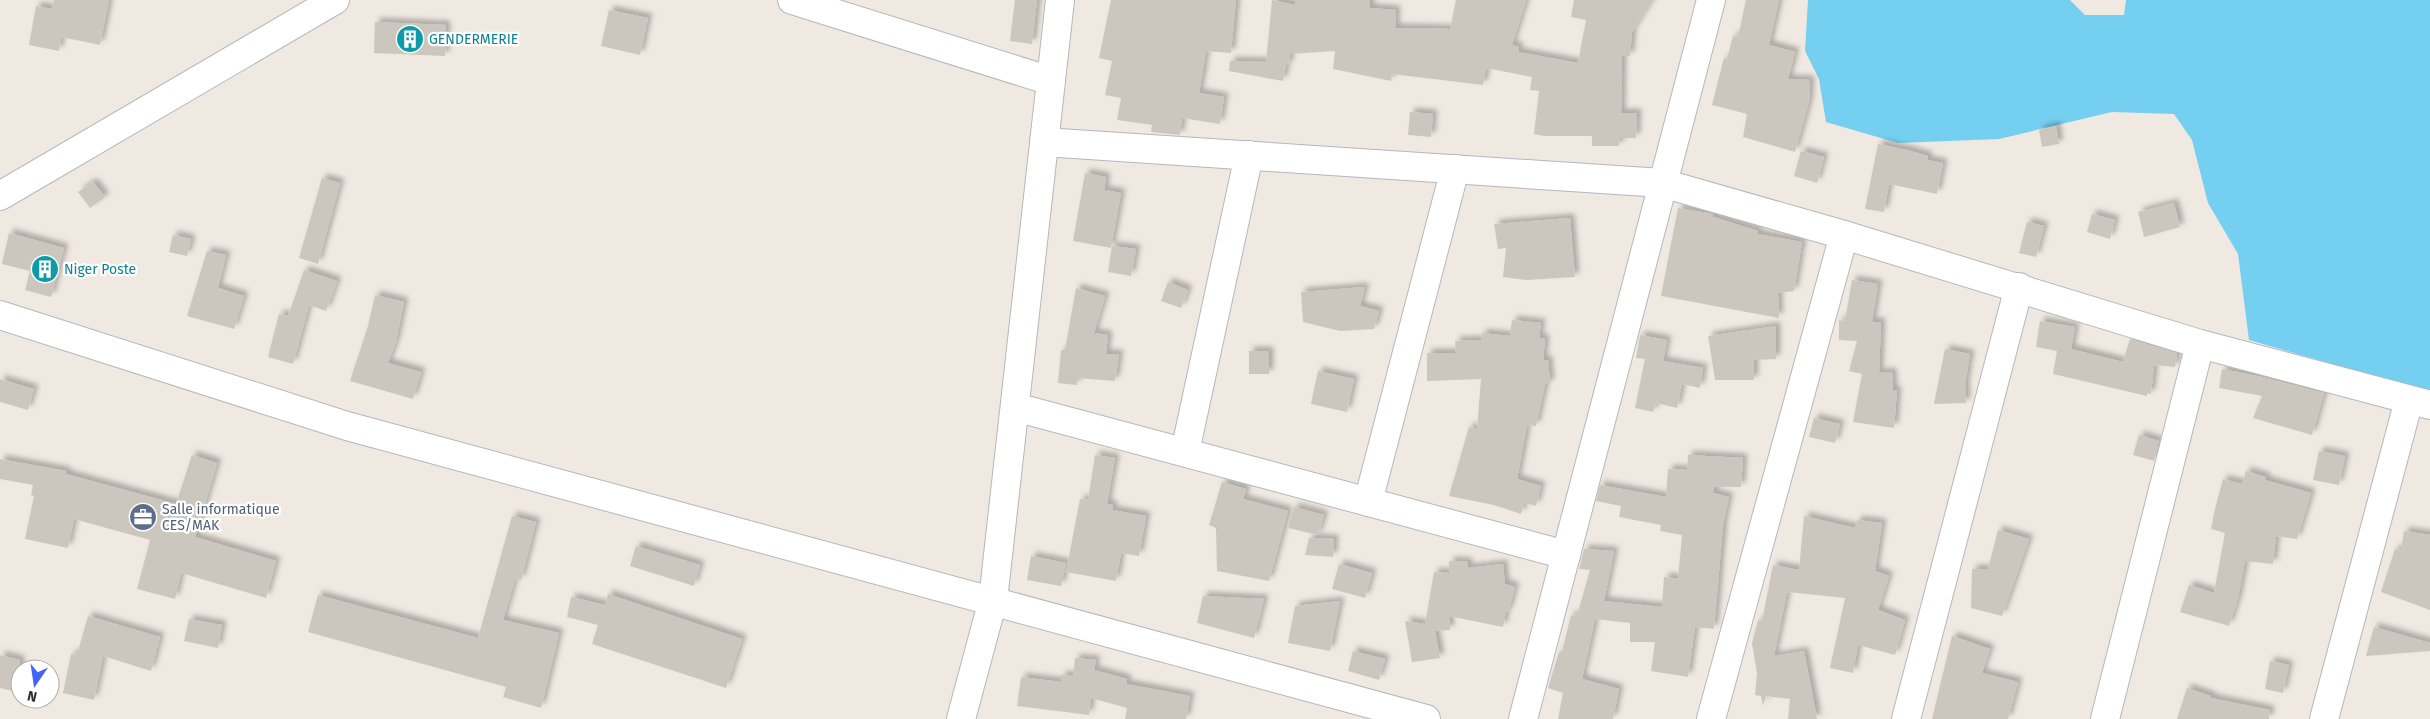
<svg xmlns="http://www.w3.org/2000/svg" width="2430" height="719" font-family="'Fira Sans',sans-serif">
<defs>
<filter id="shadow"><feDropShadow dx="4.5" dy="-4.5" stdDeviation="2.5" flood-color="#0004"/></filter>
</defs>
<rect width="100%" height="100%" fill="#efe9e1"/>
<path fill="#75cff0" d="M 1808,0 L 2070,0 L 2085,15 L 2124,15 L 2126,0 L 2430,0 L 2430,392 L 2249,340 L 2238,254 L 2208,203 L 2192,140 L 2174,114 L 2112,112 L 1999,139 L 1898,143 L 1826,122 L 1819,79 L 1805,51 Z"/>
<g fill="#cbc7bf" filter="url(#shadow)">
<path d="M 54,0 L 109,0 L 100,45 L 61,37 L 59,51 L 29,45 L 36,6 L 52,9 Z"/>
<path d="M 1015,0 L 1037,0 L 1032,44 L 1010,41 Z"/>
<path d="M 1111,0 L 1236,0 L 1231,53 L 1206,51 L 1199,93 L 1224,97 L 1220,124 L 1182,118 L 1180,135 L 1151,132 L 1152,125 L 1117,120 L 1121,98 L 1105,95 L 1112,61 L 1099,58 Z"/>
<path d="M 1272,0 L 1295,5 L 1295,0 L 1370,0 L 1370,8 L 1396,10 L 1395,28 L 1450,29 L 1456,0 L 1526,0 L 1512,45 L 1519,47 L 1518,52 L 1578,63 L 1586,20 L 1571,17 L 1574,0 L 1652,0 L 1632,32 L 1630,56 L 1622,56 L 1621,113 L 1637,113 L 1636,138 L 1620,138 L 1619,146 L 1592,146 L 1592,136 L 1544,136 L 1534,134 L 1539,91 L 1530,90 L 1532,77 L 1486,68 L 1483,85 L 1392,74 L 1391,81 L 1333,69 L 1335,51 L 1290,54 L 1289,65 L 1286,64 L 1283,81 L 1229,71 L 1230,61 L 1266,62 Z"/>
<path d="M 1746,0 L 1779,0 L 1769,45 L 1795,52 L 1788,79 L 1810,80 L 1809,101 L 1795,152 L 1743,137 L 1747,114 L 1712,105 L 1724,58 L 1727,59 L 1733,36 L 1738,37 Z"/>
<path d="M 609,10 L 648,18 L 640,55 L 601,46 Z"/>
<path d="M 375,22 L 446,25 L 445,56 L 374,53 Z"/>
<path d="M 1410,112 L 1433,114 L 1431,137 L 1408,135 Z"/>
<path d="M 2056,126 L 2059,144 L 2042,147 L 2039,130 Z"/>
<path d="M 1878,144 L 1907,150 L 1928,156 L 1927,160 L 1943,163 L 1937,194 L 1889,184 L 1884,212 L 1865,209 Z"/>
<path d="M 1801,151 L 1824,157 L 1817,183 L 1794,176 Z"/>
<path d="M 1085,173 L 1106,177 L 1104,190 L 1121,193 L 1111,248 L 1073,241 Z"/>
<path d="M 322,178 L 340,183 L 318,264 L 299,258 Z"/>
<path d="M 93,182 L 105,197 L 90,208 L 78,192 Z"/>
<path d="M 2174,203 L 2180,227 L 2144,237 L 2138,212 Z"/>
<path d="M 1678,208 L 1713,214 L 1713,217 L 1758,231 L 1757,234 L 1802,242 L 1794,291 L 1778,293 L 1779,318 L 1661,296 Z"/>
<path d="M 2092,214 L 2115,220 L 2110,239 L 2087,232 Z"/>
<path d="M 1570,218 L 1575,277 L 1526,280 L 1503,277 L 1506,248 L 1498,249 L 1494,224 Z"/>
<path d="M 2027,222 L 2044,226 L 2036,257 L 2019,253 Z"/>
<path d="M 9,233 L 64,248 L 51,297 L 25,290 L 30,271 L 2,264 Z"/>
<path d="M 173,235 L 191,239 L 187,256 L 169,252 Z"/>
<path d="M 1112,246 L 1136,249 L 1131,276 L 1108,272 Z"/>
<path d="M 207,251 L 226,255 L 218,288 L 244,296 L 234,329 L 187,316 Z"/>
<path d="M 304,270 L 337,281 L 326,311 L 309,305 L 293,364 L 268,357 L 279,314 L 288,316 Z"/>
<path d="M 1852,280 L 1878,284 L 1872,322 L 1881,322 L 1879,373 L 1892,372 L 1893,390 L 1897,391 L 1894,428 L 1853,422 L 1862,374 L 1849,371 L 1857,341 L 1839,340 L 1839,320 L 1845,321 Z"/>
<path d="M 1168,282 L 1188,290 L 1181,308 L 1161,301 Z"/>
<path d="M 1365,287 L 1360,306 L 1379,311 L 1374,329 L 1340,331 L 1303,322 L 1301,292 Z"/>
<path d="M 1076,288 L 1105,296 L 1094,333 L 1108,335 L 1106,354 L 1119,354 L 1115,381 L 1077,378 L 1077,385 L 1058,383 L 1061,350 L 1065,350 Z"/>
<path d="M 375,295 L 404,302 L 396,341 L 388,363 L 421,372 L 413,399 L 350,381 L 368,326 Z"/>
<path d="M 1512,320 L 1541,323 L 1539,338 L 1545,339 L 1543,360 L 1548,360 L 1550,384 L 1545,384 L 1536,426 L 1527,425 L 1517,479 L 1541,486 L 1536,506 L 1524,503 L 1521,514 L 1494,505 L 1449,496 L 1469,427 L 1477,429 L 1481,379 L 1427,381 L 1427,353 L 1456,353 L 1455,341 L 1481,340 L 1482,333 L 1510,336 Z"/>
<path d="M 2040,321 L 2075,327 L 2071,349 L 2123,362 L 2130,339 L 2177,353 L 2175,367 L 2154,365 L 2151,394 L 2147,393 L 2147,396 L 2053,374 L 2057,351 L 2036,347 Z"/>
<path d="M 1776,326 L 1776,359 L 1754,360 L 1754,380 L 1715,380 L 1708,336 Z"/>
<path d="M 1640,335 L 1667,340 L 1663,361 L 1703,368 L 1700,388 L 1682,384 L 1677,408 L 1656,403 L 1653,412 L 1635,408 L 1645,359 L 1636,358 Z"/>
<path d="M 1945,349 L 1970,354 L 1965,384 L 1966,403 L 1934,404 Z"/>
<rect x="1249" y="351" width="20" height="23"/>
<path d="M 2222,369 L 2262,377 L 2324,393 L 2312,435 L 2253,418 L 2262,396 L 2219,388 Z"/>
<path d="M 1318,371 L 1354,379 L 1347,412 L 1311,404 Z"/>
<path d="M 0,379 L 34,389 L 28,410 L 0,402 Z"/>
<path d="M 1814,418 L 1840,424 L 1835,443 L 1809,437 Z"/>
<path d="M 2139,435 L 2159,441 L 2154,461 L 2133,455 Z"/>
<path d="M 2319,451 L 2345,456 L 2339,485 L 2313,480 Z"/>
<path d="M 192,455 L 217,463 L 195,537 L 276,561 L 266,598 L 181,573 L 175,599 L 137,589 L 150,540 L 74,519 L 68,548 L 25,539 L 34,496 L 31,495 L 33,485 L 0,479 L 0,459 L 66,471 L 66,474 L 176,504 Z"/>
<path d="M 1095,455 L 1115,458 L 1107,504 L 1113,505 L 1112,510 L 1146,516 L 1139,556 L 1121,553 L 1116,581 L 1066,572 L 1080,499 L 1088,500 Z"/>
<path d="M 1688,455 L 1743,458 L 1741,487 L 1714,487 L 1713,493 L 1729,497 L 1723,525 L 1714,629 L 1695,627 L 1688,677 L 1651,671 L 1655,642 L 1630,642 L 1630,623 L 1595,619 L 1582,679 L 1619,689 L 1613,719 L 1558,719 L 1563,693 L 1548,688 L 1559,652 L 1562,652 L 1571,615 L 1577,616 L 1590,570 L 1579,569 L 1584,549 L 1614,551 L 1604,601 L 1662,607 L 1664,577 L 1678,579 L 1682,535 L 1660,531 L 1661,525 L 1619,517 L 1621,506 L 1596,501 L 1600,485 L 1666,497 L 1668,469 L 1687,470 Z"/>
<path d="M 2246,471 L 2266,477 L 2265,480 L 2311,493 L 2297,539 L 2276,536 L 2273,564 L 2245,561 L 2238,598 L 2229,626 L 2180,612 L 2189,585 L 2214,593 L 2225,533 L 2211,529 L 2215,509 L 2223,479 L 2242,484 Z"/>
<path d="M 1222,482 L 1246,489 L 1243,499 L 1288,511 L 1269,581 L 1217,571 L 1216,528 L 1209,525 Z"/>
<path d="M 1294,507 L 1324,515 L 1318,535 L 1288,528 Z"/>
<path d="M 512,516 L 536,522 L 521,580 L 515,579 L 503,620 L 559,633 L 541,708 L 503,697 L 506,687 L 308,632 L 318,595 L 478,638 Z"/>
<path d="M 1804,516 L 1855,528 L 1857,520 L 1882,523 L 1875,571 L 1889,576 L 1878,610 L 1905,620 L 1895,655 L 1858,645 L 1853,673 L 1830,668 L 1845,598 L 1787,592 L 1774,656 L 1804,651 L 1817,719 L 1788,719 L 1790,699 L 1766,696 L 1763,706 L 1761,696 L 1755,695 L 1757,673 L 1752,643 L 1758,620 L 1762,621 L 1773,565 L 1799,570 Z"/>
<path d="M 1998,530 L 2029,539 L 2002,616 L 1971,608 L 1972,569 L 1988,569 Z"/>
<path d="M 2404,531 L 2430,535 L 2430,610 L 2381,592 L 2395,549 L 2401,550 Z"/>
<path d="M 1309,538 L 1334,539 L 1333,557 L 1305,555 Z"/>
<path d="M 636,546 L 700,565 L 694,586 L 630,566 Z"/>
<path d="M 1031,556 L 1066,563 L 1061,586 L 1027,580 Z"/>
<path d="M 1449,561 L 1468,562 L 1468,568 L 1503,564 L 1505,584 L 1515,587 L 1508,612 L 1506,611 L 1503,627 L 1449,616 L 1450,630 L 1435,631 L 1440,658 L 1412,662 L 1405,621 L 1425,624 L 1434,572 L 1449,573 Z"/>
<path d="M 1339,564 L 1372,573 L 1365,598 L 1332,589 Z"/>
<path d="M 608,594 L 742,639 L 726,688 L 592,644 L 598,625 L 567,617 L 571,597 L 605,605 Z"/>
<path d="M 1203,596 L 1264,599 L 1254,638 L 1197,623 Z"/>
<path d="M 1340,601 L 1330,651 L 1288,643 L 1295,606 Z"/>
<path d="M 88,616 L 160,637 L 151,671 L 103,656 L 94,700 L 63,693 L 71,654 L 77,655 Z"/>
<path d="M 189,619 L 222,625 L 218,648 L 184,641 Z"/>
<path d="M 2374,627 L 2430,643 L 2430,651 L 2366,656 Z"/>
<path d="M 1952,636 L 1990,649 L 1982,673 L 2018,682 L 2008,719 L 1932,719 Z"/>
<path d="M 1353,651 L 1385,659 L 1379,680 L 1348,671 Z"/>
<path d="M 0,655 L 20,660 L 20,693 L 0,688 Z"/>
<path d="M 1075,658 L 1096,660 L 1094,670 L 1127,679 L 1126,684 L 1190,696 L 1186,719 L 1125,719 L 1127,708 L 1091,698 L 1089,715 L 1017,706 L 1021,677 L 1061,682 L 1061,675 L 1073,676 Z"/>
<path d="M 2270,661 L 2289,665 L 2283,693 L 2265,689 Z"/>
<path d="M 2187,688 L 2211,696 L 2211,698 L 2270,710 L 2269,719 L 2177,719 Z"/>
</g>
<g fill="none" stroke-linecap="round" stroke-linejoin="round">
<g stroke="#b4b7c1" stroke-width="30">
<g id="minor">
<path d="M 792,0 L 1051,81"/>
<path d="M 1044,142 L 1662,183 L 1844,235 L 2200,344 L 2430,405"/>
<path d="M 0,196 L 335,0"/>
<path d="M 0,315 L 347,426 L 1426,719"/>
<path d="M 1015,407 L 1566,555"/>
<path d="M 1185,452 L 1249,155"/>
<path d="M 1368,502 L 1455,169"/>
<path d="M 961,719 L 993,600 L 1060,0"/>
<path d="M 1523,719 L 1711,0"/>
<path d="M 1711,719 L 1844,235"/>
<path d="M 1906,719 L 2019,287"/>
<path d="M 2105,719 L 2200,344"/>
<path d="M 2324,719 L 2409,400"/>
</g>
</g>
<use href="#minor" stroke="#fff" stroke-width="28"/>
</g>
<defs>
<g id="building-disc" transform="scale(1.4375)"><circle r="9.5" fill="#0f9aa8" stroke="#fff"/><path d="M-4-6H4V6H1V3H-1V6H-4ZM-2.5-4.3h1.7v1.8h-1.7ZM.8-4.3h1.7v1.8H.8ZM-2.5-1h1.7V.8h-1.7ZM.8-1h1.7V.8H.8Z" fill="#fff"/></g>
<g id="office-disc" transform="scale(1.4375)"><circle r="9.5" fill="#5c6f8a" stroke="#fff"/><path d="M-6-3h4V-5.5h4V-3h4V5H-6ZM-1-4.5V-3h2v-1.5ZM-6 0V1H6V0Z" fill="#fff"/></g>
</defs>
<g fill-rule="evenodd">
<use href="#building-disc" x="410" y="39"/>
<use href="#building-disc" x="45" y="269"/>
<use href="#office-disc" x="143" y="517"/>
</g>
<g text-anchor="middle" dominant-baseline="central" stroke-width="4.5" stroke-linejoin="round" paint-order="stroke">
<g font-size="14" fill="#0d838f" stroke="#fff" text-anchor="start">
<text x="429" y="39">GENDERMERIE</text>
<text x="64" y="269">Niger Poste</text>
</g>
<g font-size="14" fill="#4e5e75" stroke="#fff" text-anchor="start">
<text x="162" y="509">Salle informatique<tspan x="162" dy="16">CES/MAK</tspan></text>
</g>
</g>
<g transform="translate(35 684) rotate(193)"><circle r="24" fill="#ffffff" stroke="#ababab"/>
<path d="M0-4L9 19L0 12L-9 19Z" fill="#4264fb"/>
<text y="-8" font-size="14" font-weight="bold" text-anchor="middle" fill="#2e2e2e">N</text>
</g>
</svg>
